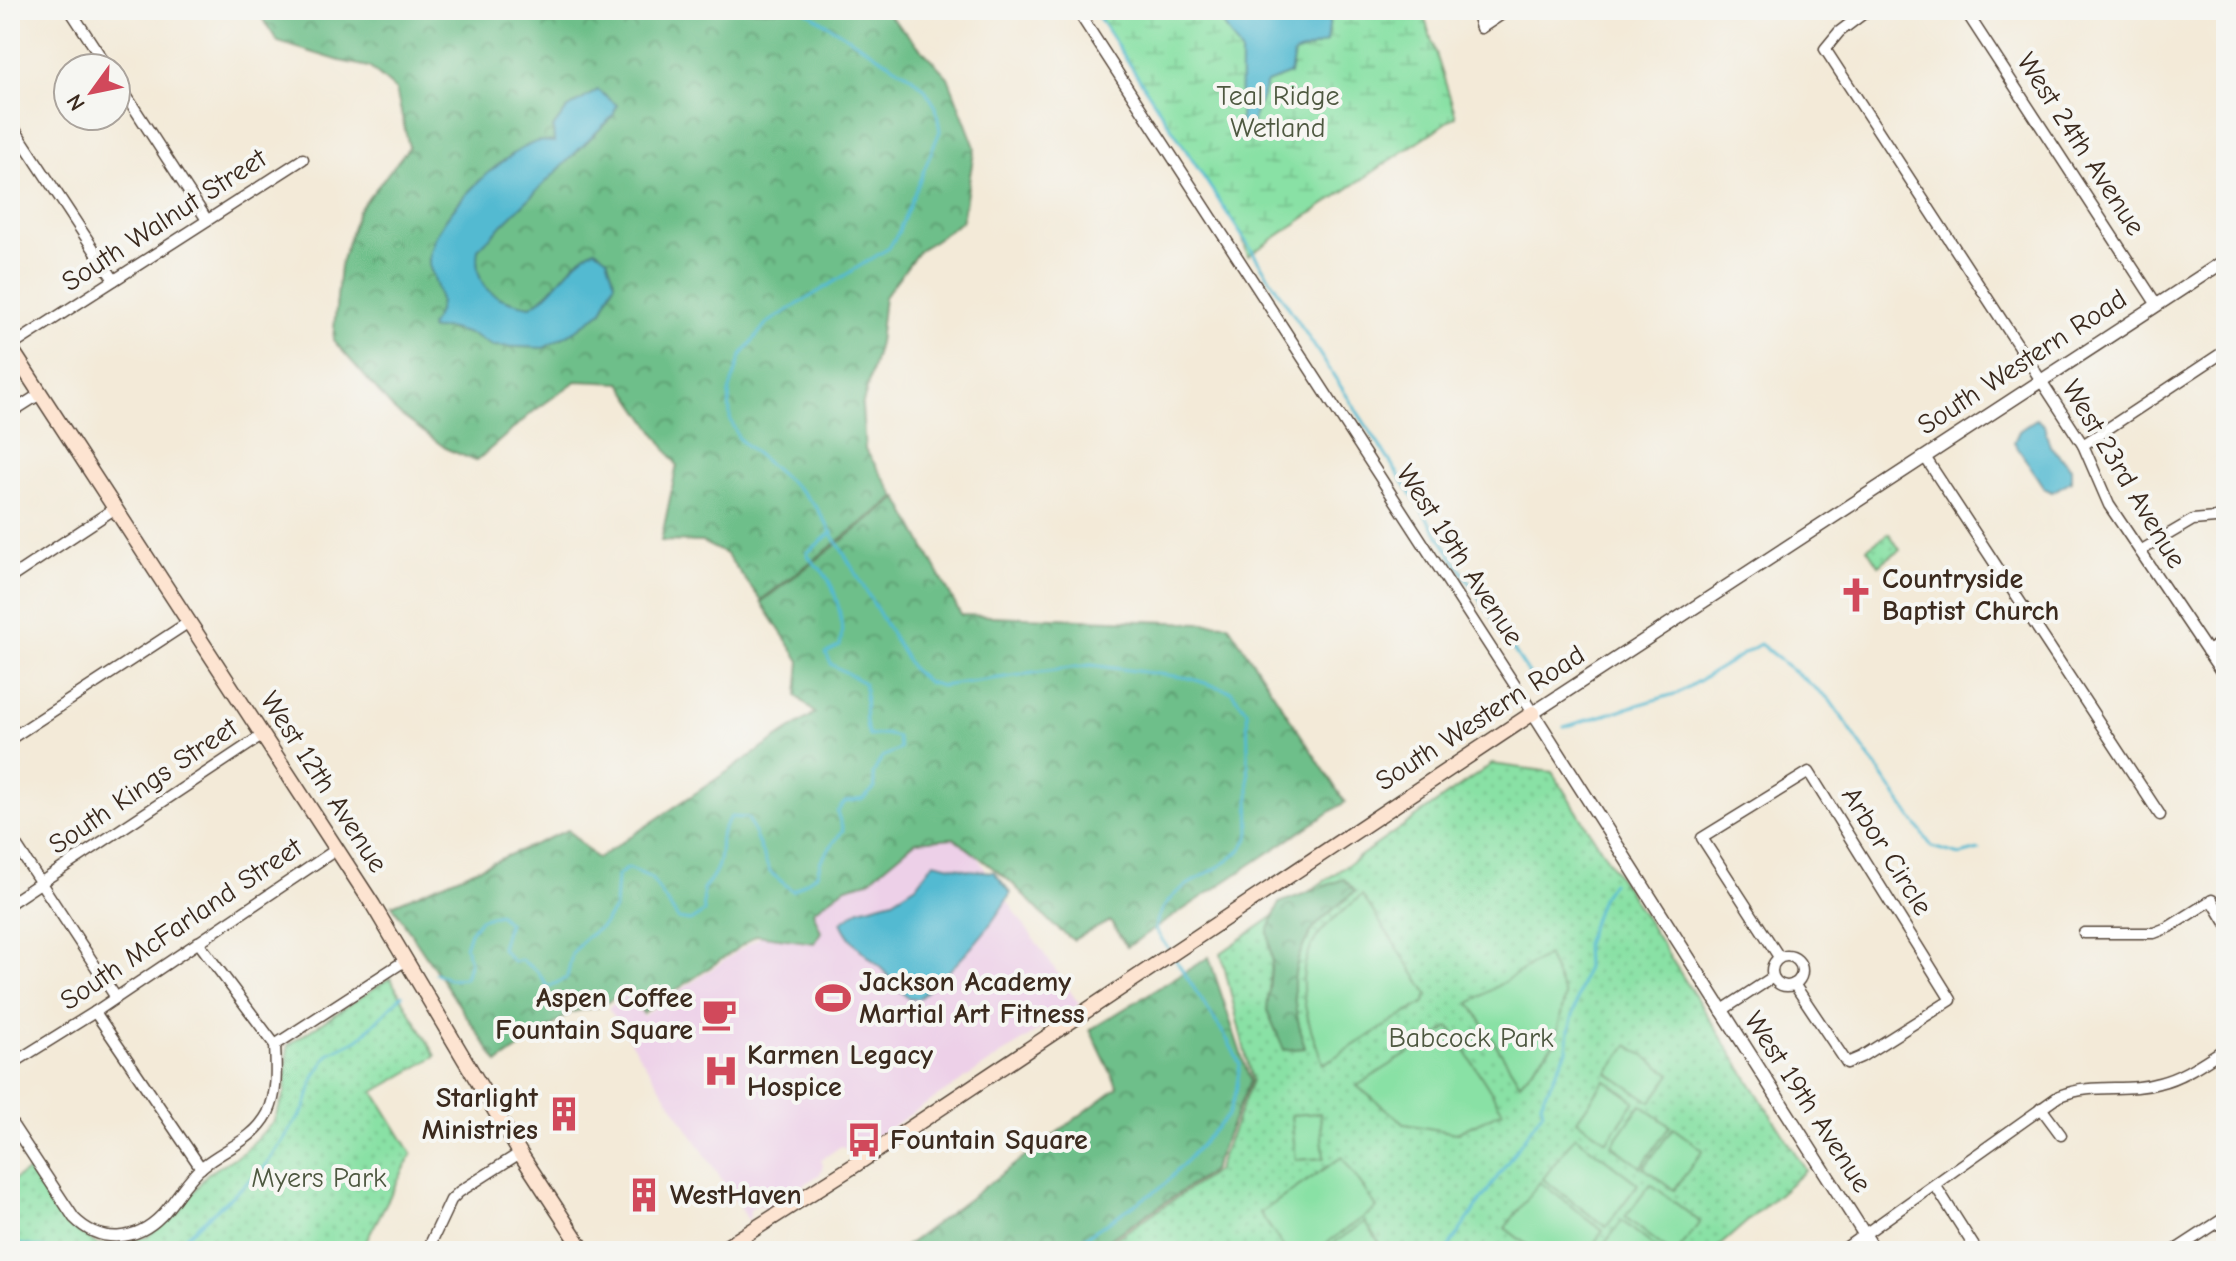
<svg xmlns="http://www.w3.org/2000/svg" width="2236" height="1261" font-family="'Comic Neue',sans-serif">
<defs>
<pattern id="grass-dots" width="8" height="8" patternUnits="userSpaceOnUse" patternTransform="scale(2)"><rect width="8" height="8" fill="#89e1a5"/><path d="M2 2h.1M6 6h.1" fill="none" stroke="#77c18e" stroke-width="1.8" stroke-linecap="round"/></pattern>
<pattern id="forest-crowns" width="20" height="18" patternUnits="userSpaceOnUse" patternTransform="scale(2)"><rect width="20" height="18" fill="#6ebf8a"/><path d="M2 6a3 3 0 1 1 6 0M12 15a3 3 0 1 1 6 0" fill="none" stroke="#5c9b70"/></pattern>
<pattern id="wetland-marsh" width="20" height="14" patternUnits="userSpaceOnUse" patternTransform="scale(2)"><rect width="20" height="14" fill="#89e1a5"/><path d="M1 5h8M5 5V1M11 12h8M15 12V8" fill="none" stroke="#77c18e"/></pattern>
</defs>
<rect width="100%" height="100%" fill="#f6f6f2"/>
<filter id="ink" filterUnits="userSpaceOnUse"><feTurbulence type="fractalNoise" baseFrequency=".0125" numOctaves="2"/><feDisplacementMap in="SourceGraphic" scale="16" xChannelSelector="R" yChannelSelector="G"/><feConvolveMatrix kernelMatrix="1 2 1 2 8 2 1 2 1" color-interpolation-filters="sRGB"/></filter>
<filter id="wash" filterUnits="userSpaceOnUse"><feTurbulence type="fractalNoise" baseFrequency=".006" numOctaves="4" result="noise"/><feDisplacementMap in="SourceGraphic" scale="32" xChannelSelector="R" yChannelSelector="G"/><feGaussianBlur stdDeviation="1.8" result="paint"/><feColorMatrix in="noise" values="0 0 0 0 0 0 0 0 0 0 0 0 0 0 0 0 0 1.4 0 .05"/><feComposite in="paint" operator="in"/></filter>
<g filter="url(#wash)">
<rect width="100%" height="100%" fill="#f3ead8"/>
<path fill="#edd0e8" d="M 950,818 L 1079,1004 L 856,1150 L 851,1152 L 841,1146 L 821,1160 L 823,1165 L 820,1174 L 771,1206 L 766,1208 L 758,1204 L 750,1209 L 749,1221 L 608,1008 L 627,994 L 643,1016 L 744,947 Z"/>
<g fill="url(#grass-dots)" stroke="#628662" stroke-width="2">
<path d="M 1889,533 L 1900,550 L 1878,565 L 1867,548 Z"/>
<path d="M 1492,764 L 1552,772 L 1806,1170 L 1718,1247 L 1717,1251 L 1097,1251 L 1216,1171 L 1252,1081 L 1221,953 Z"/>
<path d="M 390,978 L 436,1056 L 374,1092 L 412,1154 L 361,1251 L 10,1251 L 10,1182 L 28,1171 L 69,1225 L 98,1245 L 146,1237 L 177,1214 L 207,1174 L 244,1152 L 274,1121 L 285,1092 L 288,1045 Z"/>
</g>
<g fill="url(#forest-crowns)" stroke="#547454" stroke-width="2">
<path d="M 257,10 L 884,10 L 948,77 L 975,147 L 962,221 L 919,251 L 884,297 L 879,343 L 862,407 L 865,449 L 896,497 L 761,600 L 726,554 L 702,542 L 661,541 L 677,465 L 621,383 L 576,381 L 534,411 L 476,461 L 447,449 L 395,411 L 333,340 L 340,266 L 358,211 L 409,147 L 396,90 L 369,67 L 340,61 L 278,42 Z"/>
<path d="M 898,498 L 961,615 L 1228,624 L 1345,802 L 1127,947 L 1110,921 L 1073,940 L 1053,925 L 1011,882 L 954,838 L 916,841 L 868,881 L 846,887 L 813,911 L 821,932 L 814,943 L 757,935 L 643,1013 L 627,990 L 601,1006 L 572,1012 L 498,1063 L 392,905 L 568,830 L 597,859 L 815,713 L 797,696 L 800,661 L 761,602 Z"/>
<path d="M 1344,879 L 1355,891 C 1341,904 1320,918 1310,934 C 1285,974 1294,1006 1305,1048 L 1284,1050 L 1267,1010 L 1272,959 L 1268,932 L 1279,903 Z"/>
<path d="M 1209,957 L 1250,1081 L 1212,1171 L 1092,1251 L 899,1251 L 1118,1087 L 1090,1030 Z"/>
</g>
<path fill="url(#wetland-marsh)" stroke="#628662" stroke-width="2" d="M 1097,10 L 1422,10 L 1456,116 L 1248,256 L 1242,236 L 1103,24 Z"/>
<g fill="#89e1a5" stroke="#628662" stroke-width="2">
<path d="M 1362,895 L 1428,994 L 1425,1002 L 1323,1064 C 1308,1021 1288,974 1320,933 C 1331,919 1349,907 1362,895 Z"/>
<path d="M 1547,955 L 1565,996 L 1555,1042 L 1520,1083 L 1470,1003 Z"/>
<path d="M 1450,1027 L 1503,1111 L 1456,1133 L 1405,1124 L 1357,1086 Z"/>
<path d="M 1628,1045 L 1671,1074 L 1651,1102 L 1608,1073 Z"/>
<path d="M 1605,1080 L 1635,1101 L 1607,1141 L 1577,1120 Z"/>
<path d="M 1641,1105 L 1670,1126 L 1641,1167 L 1612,1145 Z"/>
<path d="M 1320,1113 L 1324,1158 L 1296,1160 L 1291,1115 Z"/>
<path d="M 1673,1128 L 1703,1150 L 1674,1190 L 1644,1168 Z"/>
<path d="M 1575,1136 L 1638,1184 L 1606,1227 L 1543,1179 Z"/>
<path d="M 1342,1157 L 1377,1208 L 1315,1251 L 1286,1251 L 1260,1213 Z"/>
<path d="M 1540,1182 L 1603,1231 L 1588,1251 L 1535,1251 L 1505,1228 Z"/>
<path d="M 1651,1184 L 1700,1222 L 1678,1251 L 1669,1251 L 1625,1217 Z"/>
<path d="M 1622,1221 L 1660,1251 L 1599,1251 Z"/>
<path d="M 1365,1222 L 1385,1251 L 1322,1251 Z"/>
</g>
<g fill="#53bad1" stroke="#477278" stroke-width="2">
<path d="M 1214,10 L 1331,10 L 1327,42 L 1294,54 L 1290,74 L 1267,83 L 1247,136 L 1240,140 L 1241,52 Z"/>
<path d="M 598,90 L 617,105 L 613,116 L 478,249 C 473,291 495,300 531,306 C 558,291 568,261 595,249 L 607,258 L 615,282 L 602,311 L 575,331 L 544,348 L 492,346 L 473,335 L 447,328 L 431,330 L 430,327 C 444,305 441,299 433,275 C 431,271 429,267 429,263 C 426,223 501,154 536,142 C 541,140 549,142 554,142 L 553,128 L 567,109 Z"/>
<path d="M 2036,419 L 2044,425 L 2050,446 L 2071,468 L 2071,481 L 2052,492 L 2044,488 L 2014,442 L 2019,431 Z"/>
<path d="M 934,862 L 969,870 L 994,872 L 1011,893 C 987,934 955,968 918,999 L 909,999 C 898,990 892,980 883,970 C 867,954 850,944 841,922 L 860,909 L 893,900 L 918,884 Z"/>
</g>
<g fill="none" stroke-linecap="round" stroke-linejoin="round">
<g stroke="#53bad1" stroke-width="3">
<path d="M 804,10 L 910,76 L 924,88 L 936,107 L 940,131 L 898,233 L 889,248 L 766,324 L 741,356 L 729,392 L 730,418 L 739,439 L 803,493 L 817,508 L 912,669 L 927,682 L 941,686 L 1091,665 L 1189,678 L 1231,691 L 1247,711 L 1250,833 C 1236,877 1166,873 1155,929 L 1169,950"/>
<path d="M 1094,10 L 1539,689"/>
<path d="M 1564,727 L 1678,693 L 1760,644 L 1829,699 L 1932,847 L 1960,855 L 1979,850"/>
<path d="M 436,973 L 448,979 L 465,978 L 470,961 L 465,947 L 470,932 L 480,919 L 499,914 L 508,923 L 501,948 L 513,962 L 521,960 L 537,971 L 548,987 L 567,978 L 572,954 L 584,939 L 602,926 L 615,908 L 617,876 L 628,868 L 651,878 L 678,919 L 690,921 L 704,912 L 703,889 C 710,881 717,872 719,861 C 723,840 716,835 731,817 L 748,818 L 770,872 L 793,891 L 817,874 L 821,860 L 843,830 L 837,812 L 845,802 L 863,799 L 875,788 L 873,774 L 882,757 L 900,749 L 897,737 L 885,734 L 869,736 C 862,718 868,701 864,683 L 831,664 L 826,653 L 840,646 C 845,625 837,589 823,572 C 817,565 810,562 807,553 L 832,532"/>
<path d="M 10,1247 L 18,1244 L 60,1251"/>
<path d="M 166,1251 L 179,1242 L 264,1168 L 305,1108 L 315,1075 L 330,1053 L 359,1039 L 402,995"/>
<path d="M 936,1251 L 971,1243 L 1013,1251"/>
<path d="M 1064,1251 L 1163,1186 L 1228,1115 L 1236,1092 L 1240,1064 L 1227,1039 L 1175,959"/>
<path d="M 1446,1251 L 1543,1111 L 1541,1103 L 1567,1050 L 1569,1030 L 1586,967 L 1585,944 L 1601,898 L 1612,882"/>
</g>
</g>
</g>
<g filter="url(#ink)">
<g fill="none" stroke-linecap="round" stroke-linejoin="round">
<g stroke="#57473a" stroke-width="13">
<g id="minor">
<path d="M 70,10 L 108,68"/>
<path d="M 1077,10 L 1533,713"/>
<path d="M 1476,10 L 1481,28 L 1508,10"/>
<path d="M 1868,10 L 1839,32 L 1825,49 L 2083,445 L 2109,505 L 2226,679"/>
<path d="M 1965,10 L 2157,305"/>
<path d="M 116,80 L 207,220"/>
<path d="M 10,122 L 114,280"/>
<path d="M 10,347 L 303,159"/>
<path d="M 10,413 L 40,394"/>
<path d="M 2083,445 L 2222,353 L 2226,359"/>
<path d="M 1925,457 L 2160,815"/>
<path d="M 2140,551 L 2193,520 L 2226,517"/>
<path d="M 10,578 L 114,509"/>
<path d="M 2207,651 L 2226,640"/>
<path d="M 10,739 L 189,622"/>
<path d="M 10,836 L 115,996"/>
<path d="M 10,903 L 263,735"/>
<path d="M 2084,933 L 2154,933 L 2169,927 L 2212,900 L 2226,923"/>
<path d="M 198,942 L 275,1045"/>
<circle cx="1787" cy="971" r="15"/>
<path d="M 1779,957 L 1702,838 L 1809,772 L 1951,1000 L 1861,1057 L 1847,1063 L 1794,984"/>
<path d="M 1721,1011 L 1773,977"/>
<path d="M 95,1012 L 201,1168"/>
<path d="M 10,1065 L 95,1012 L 337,849"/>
<path d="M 2041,1108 L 2061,1135"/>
<path d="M 10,1121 L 74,1218 C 100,1244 136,1242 162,1215 C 176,1200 186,1180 202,1167 C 225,1148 253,1141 268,1113 C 278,1092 276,1068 275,1045 L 406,960"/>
<path d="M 1935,1185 L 1977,1251"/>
<path d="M 427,1251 L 451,1200 L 459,1192 L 520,1153"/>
<path d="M 1841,1251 L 2059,1096 C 2094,1082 2127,1093 2159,1083 C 2184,1077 2205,1061 2226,1048"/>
<path d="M 2174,1251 L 2226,1217"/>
</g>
</g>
<g stroke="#57473a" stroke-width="15">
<path id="tertiary" d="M 1875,1251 L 1533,713 L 2226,260"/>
</g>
<g stroke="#57473a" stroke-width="17">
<g id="secondary">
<path d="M 10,347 L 373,905 L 520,1153 L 584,1251"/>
<path d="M 720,1251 L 852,1167 L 1533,713"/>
</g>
</g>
<use href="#minor" stroke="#fff" stroke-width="10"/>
<use href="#tertiary" stroke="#fff" stroke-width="12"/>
<use href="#secondary" stroke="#fde4d1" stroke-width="14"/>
</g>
</g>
<defs>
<g id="church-bare" transform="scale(2.76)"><path d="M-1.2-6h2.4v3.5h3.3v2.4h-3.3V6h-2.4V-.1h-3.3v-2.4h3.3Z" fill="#d1495b" stroke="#f6f6f2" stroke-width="2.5" paint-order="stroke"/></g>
<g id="stadium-bare" transform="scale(2.76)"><path d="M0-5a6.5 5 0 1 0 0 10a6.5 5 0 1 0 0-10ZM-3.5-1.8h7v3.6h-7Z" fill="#d1495b" stroke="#f6f6f2" stroke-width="2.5" paint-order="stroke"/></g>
<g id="cafe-bare" transform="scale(2.76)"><path d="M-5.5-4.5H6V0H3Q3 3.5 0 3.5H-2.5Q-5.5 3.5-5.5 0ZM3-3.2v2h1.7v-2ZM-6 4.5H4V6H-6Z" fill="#d1495b" stroke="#f6f6f2" stroke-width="2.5" paint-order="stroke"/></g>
<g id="hospital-bare" transform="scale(2.76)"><path d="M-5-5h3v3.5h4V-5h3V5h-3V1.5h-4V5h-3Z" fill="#d1495b" stroke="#f6f6f2" stroke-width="2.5" paint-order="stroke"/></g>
<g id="building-bare" transform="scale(2.76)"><path d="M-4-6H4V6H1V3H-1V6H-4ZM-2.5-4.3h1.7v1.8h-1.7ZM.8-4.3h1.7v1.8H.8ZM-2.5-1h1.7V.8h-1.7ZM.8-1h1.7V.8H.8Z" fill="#d1495b" stroke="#f6f6f2" stroke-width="2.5" paint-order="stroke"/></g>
<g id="bus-bare" transform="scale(2.76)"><path d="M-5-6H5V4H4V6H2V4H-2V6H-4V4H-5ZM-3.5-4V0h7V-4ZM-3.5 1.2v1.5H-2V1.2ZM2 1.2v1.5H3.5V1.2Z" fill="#d1495b" stroke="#f6f6f2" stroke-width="2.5" paint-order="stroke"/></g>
</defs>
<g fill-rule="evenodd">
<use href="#church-bare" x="1856" y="595"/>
<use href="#stadium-bare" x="833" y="998"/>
<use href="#cafe-bare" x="719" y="1014"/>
<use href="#hospital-bare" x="721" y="1071"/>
<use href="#building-bare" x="564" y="1114"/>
<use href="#bus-bare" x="864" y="1140"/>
<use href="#building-bare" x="644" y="1195"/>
</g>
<g text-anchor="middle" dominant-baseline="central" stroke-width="8" stroke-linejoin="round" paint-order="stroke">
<g font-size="28" fill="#4e5840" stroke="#f6f6f2">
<text x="1278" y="96">Teal Ridge<tspan x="1278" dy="32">Wetland</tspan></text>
<text x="1471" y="1038">Babcock Park</text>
<text x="319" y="1178">Myers Park</text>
</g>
<g font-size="28" fill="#3b2a1e" stroke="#f6f6f2">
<text transform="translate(2081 144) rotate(57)">West 24th Avenue</text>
<text transform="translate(164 220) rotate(-33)">South Walnut Street</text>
<text transform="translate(2022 362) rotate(-33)">South Western Road</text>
<text transform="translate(2124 474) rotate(59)">West 23rd Avenue</text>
<text transform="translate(1460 555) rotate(57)">West 19th Avenue</text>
<text transform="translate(1480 718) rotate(-33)">South Western Road</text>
<text transform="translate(324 782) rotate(57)">West 12th Avenue</text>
<text transform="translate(143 786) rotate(-34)">South Kings Street</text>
<text transform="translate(1887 851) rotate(58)">Arbor Circle</text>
<text transform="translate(181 924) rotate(-34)">South McFarland Street</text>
<text transform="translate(1808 1102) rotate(57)">West 19th Avenue</text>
</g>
<g font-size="28" font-weight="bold" fill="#3b2a1e" stroke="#f6f6f2" text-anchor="start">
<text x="1882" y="579">Countryside<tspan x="1882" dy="32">Baptist Church</tspan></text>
<text x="859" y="982">Jackson Academy<tspan x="859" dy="32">Martial Art Fitness</tspan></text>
<text x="693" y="998" text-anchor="end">Aspen Coffee<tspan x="693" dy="32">Fountain Square</tspan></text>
<text x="747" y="1055">Karmen Legacy<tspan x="747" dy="32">Hospice</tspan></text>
<text x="538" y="1098" text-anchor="end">Starlight<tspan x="538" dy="32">Ministries</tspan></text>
<text x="890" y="1140">Fountain Square</text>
<text x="670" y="1195">WestHaven</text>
</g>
</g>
<rect width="2236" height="1261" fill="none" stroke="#f6f6f2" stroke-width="40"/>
<g transform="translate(92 92) rotate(237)"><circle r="38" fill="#f6f6f2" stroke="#aba49d" stroke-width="2"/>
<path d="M0-6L14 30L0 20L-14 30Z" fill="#d1495b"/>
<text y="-12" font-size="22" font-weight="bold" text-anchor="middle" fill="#3b2a1e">N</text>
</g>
</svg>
